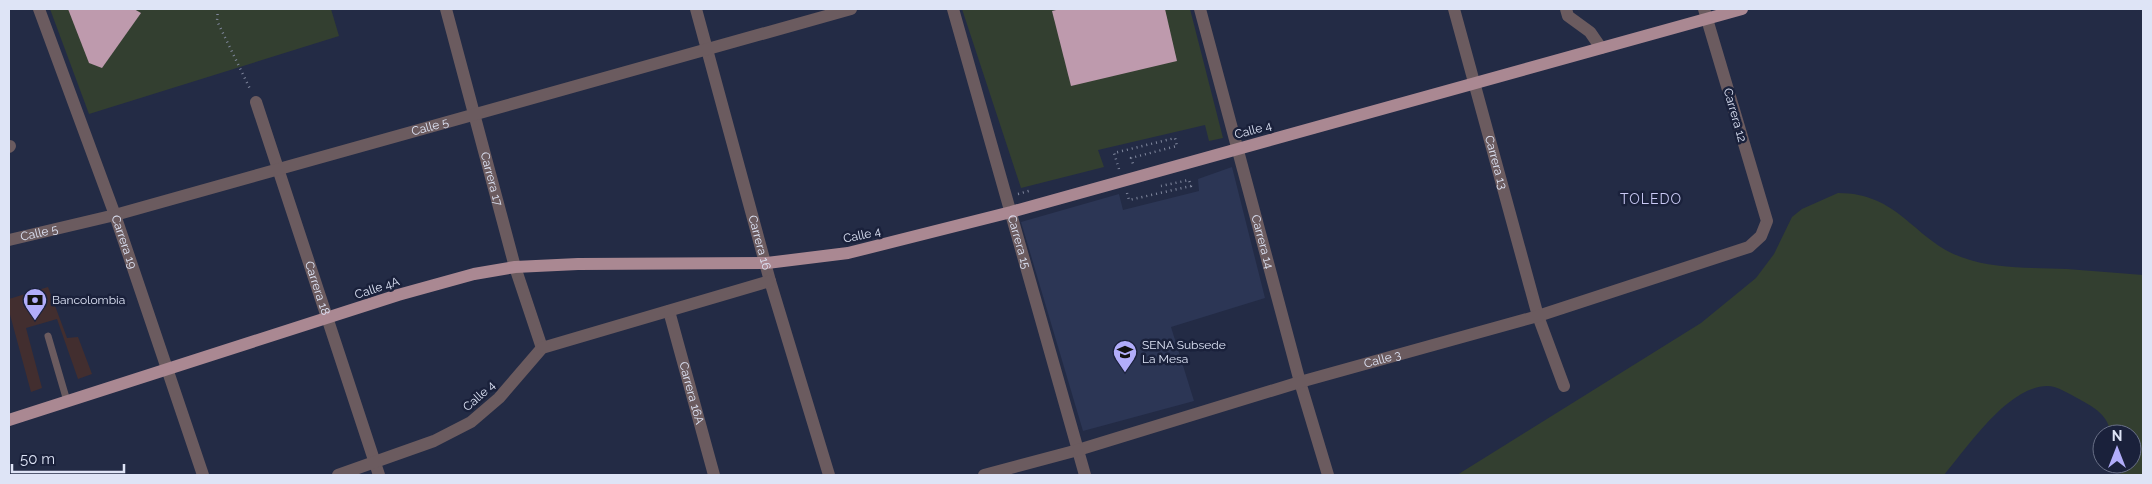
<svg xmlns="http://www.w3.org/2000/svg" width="2152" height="484" font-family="Raleway,sans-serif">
<rect width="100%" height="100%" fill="#232b45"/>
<path fill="#422e2f" d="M 48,287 L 67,338 L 78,337 L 92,374 L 78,379 L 57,319 L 26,328 L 42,388 L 31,392 L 9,311 L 9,299 Z"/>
<path fill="#2c3655" d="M 1232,167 L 1265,298 L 1171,327 L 1194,401 L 1083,431 L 1021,222 L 1119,194 L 1123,210 L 1199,191 L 1198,179 Z"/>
<g fill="#333f30">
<path d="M 50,9 L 331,9 L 339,36 L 89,114 Z"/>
<path d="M 962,9 L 1190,9 L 1223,138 L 1209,141 L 1205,125 L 1098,150 L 1104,167 L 1021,188 Z"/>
<path d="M 1838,193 C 1899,193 1913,239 1961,257 C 1996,270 2031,267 2067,269 C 2092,271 2118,273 2143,275 L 2143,475 L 2121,475 L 2117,464 L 2132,464 L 2132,434 L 2111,434 C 2108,415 2095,408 2079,399 C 2069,394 2058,386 2047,386 C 2007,387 1967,448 1944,475 L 1457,475 L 1701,323 L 1756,278 L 1774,254 L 1792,217 L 1802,209 Z"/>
</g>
<g fill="#be9aad">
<path d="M 68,9 L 134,9 L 141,13 L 102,68 L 89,63 Z"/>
<path d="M 1060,9 L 1165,9 L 1177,61 L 1071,86 L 1052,11 Z"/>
</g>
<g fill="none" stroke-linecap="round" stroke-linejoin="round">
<g stroke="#82899f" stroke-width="2.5" stroke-dasharray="1 4" stroke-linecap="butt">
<path d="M 218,9 L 217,21 L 250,89"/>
<path d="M 1119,169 L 1114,153 L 1175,138 L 1177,146 L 1131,158 L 1133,164"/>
<path d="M 1127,193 L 1129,200 L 1191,186 L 1189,180 L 1161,186"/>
<path d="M 1018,194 L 1032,190"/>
</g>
<path stroke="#6b5b5f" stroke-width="7" d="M 48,336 L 67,401"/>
<g stroke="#6b5b5f" stroke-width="12">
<path id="s1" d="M 39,9 L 115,215 L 203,475"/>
<path id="s2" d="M 446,9 L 515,267 L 542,348"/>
<path id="s3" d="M 696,9 L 770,281 L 829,475"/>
<path id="s4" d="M 953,9 L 1085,475"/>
<path id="s5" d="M 1200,9 L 1300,382 L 1328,475"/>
<path id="s6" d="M 1454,9 L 1538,316 L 1564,386"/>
<path d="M 1566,9 L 1568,16 L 1590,32 L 1601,48"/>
<path id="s7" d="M 256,102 L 379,475"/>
<path d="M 9,147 L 10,146"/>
<path id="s8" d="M 9,240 L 115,215 L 851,9"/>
<path id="s9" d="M 669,311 L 714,475"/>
<path d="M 338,475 L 434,441 L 471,422 L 499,398 L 542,348 L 770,281"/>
<path id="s10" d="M 984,475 L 1078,450 L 1300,382 L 1538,316 L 1749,247 L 1761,236 L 1767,221 L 1704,9"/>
</g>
<path stroke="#aa8892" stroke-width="12" d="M 9,420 L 398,295 L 474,274 L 515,267 L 578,264 L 767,263 L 848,253 L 1011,212 L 1742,9"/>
</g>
<defs>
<g id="bank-pin" transform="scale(1.25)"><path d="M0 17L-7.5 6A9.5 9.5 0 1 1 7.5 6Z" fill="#b1adfa" stroke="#1a213b"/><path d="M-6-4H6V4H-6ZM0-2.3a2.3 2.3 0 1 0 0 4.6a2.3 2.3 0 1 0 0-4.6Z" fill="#111"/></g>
<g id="university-pin" transform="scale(1.25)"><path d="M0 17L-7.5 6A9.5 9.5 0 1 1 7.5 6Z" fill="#b1adfa" stroke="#1a213b"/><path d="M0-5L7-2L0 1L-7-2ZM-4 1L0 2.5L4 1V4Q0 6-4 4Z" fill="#111"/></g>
</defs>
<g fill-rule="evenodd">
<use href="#bank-pin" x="35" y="300"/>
<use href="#university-pin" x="1125" y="352"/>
</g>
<g text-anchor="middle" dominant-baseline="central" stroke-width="5" stroke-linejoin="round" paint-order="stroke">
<g font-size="12" fill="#dee4f6" stroke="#1a213b">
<text transform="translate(1735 115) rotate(74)">Carrera 12</text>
<text stroke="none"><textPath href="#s8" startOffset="436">Calle 5</textPath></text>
<text transform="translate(1253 130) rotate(-15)">Calle 4</text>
<text stroke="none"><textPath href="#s6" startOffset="159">Carrera 13</textPath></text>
<text stroke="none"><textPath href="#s2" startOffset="176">Carrera 17</textPath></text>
<text stroke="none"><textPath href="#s8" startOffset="31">Calle 5</textPath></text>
<text transform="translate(862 235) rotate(-12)">Calle 4</text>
<text stroke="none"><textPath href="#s1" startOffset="248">Carrera 19</textPath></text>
<text stroke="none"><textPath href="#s3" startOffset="242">Carrera 16</textPath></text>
<text stroke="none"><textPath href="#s4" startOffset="242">Carrera 15</textPath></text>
<text stroke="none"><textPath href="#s5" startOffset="241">Carrera 14</textPath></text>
<text transform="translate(377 288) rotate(-18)">Calle 4A</text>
<text stroke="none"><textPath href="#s7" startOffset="196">Carrera 18</textPath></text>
<text stroke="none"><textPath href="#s10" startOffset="415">Calle 3</textPath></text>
<text stroke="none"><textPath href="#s9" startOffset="85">Carrera 16A</textPath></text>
<text transform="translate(479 396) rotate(-42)">Calle 4</text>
</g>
<g font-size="12" fill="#dee4f6" stroke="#1a213b" text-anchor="start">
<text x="52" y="300">Bancolombia</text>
<text x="1142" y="345">SENA Subsede<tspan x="1142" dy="14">La Mesa</tspan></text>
</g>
<g font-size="14" letter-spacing="1" fill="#cacaf5" stroke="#1a213b">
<text x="1651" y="199">TOLEDO</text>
</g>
</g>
<rect width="2152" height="484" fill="none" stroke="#dee4f6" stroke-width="20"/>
<g transform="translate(2117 449)"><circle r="24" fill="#1a213b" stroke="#686f86"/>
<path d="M0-4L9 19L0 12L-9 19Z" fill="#b1adfa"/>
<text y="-8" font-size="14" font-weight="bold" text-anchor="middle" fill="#dee4f6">N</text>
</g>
<path d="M12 464v8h112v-8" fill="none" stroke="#dee4f6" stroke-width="2.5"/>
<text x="20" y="464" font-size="15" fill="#dee4f6" stroke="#1a213b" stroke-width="4" paint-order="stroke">50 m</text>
</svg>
